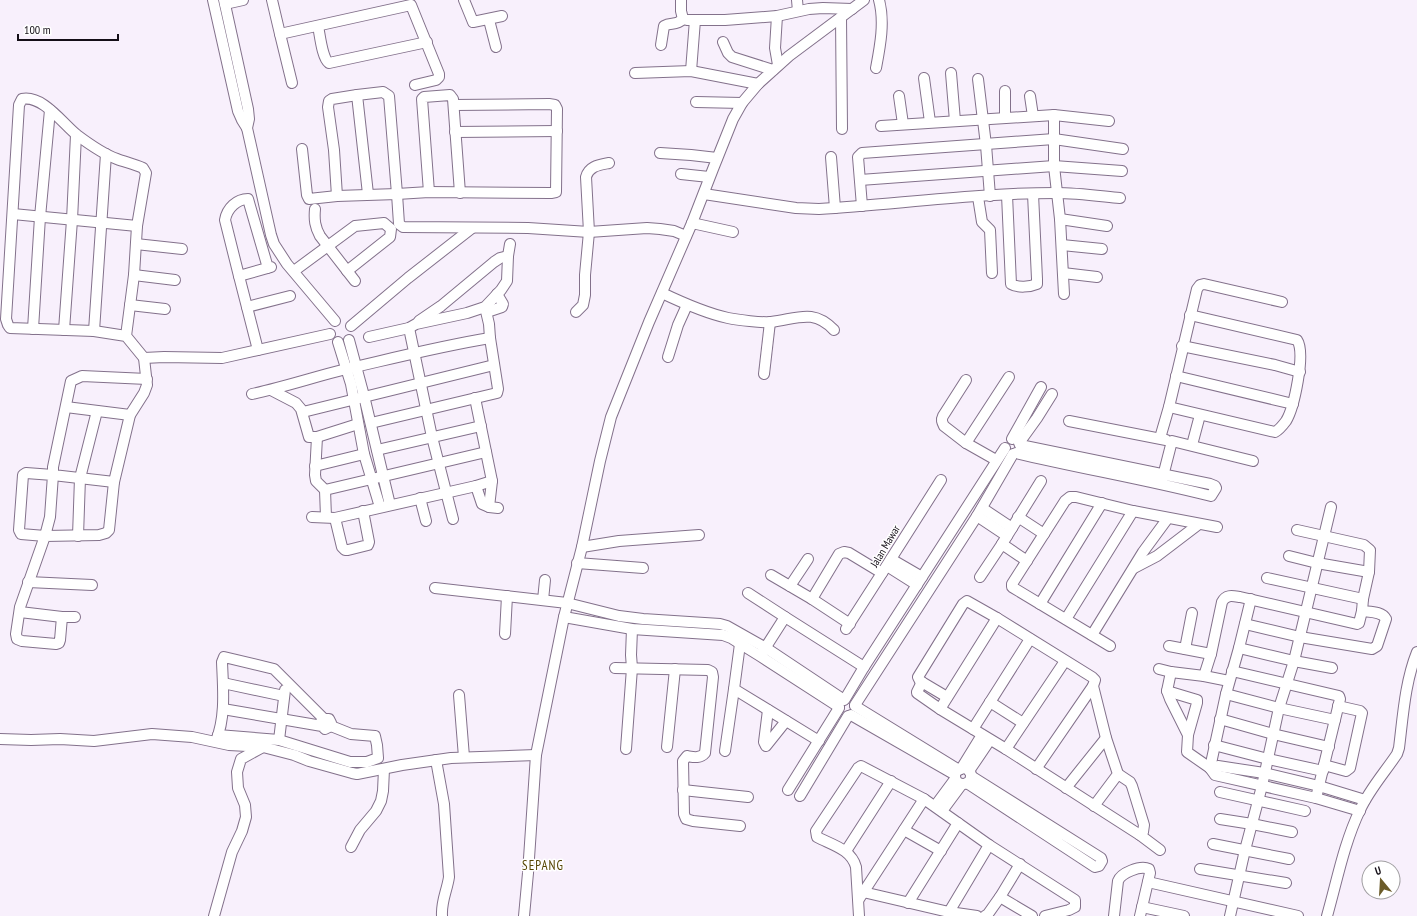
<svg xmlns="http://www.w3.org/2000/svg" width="1417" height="916" font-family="'PT Sans Narrow',sans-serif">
<rect width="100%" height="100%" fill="#f8f0fc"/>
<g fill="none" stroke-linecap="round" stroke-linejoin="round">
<g stroke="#83718b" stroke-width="12">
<g id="minor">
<path d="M 213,0 L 238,111 L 242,120 L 247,128"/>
<path d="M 224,0 L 248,109 L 249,119 L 247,128 L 271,235 L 274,244 L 287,264 L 335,321"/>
<path d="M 272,0 L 280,34 L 411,5 L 439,74 L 439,77 L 436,80 L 415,85"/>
<path d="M 464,0 L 473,22 L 502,16"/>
<path d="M 681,0 L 681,11 L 683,19 L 687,20 L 725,20 L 777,16 L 809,9 L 823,8 L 852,9"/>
<path d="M 797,0 L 798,11"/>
<path d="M 225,4 L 243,0"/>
<path d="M 777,16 L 775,48 L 778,65"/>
<path d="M 841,17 L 842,129"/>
<path d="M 489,20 L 496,47"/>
<path d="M 318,26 C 320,35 322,58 329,63 L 427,42"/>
<path d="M 280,34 L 292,83"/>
<path d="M 723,42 L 728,53 L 732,57 L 773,70"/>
<path d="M 661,45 L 664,26 C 671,22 676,26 683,19"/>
<path d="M 876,68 C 880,47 885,22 879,0"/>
<path d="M 691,71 L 695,20"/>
<path d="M 635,73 L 691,71 L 758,84"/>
<path d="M 951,73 L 955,121"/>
<path d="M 924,78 L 930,122"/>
<path d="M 978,79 L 986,145 L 990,196"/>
<path d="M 1005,91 L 1005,117"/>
<path d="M 899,96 L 903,124"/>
<path d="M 1030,96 L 1033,116"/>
<path d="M 696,102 L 742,103"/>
<path d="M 1054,115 L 1054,166 L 1060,219 L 1064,294"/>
<path d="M 881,126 L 1054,115 L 1109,121"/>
<path d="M 455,132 L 557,131"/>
<path d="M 302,149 L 307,195 L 309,199 L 337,196 L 397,194 L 399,224 L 403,227 L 528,228 L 589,232 L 647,228 L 660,229 L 674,231 L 686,236"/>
<path d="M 660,153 L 691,155 L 717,158"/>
<path d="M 831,157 L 835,208"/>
<path d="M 681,174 L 709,177"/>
<path d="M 860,180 L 1054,166 L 1122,171"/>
<path d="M 429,192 L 422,99 L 424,97 L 450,95 L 453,99 L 460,193"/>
<path d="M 368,194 L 357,95 L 383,92 L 389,96 L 397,194 L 429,192 L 551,193 L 556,192 L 557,109 L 555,105 L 549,104 L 454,105"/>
<path d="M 704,194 L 796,208 L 819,209 C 898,204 977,193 1056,193 C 1077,193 1099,196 1120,198"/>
<path d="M 1007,195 L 1011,284 C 1018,288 1030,287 1037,284 L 1037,279 L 1033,194"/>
<path d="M 337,196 L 334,150 L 328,107 L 329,101 L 332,99 L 357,95"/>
<path d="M 978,197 L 982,222 L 990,230 L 992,273"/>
<path d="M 862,206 L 858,157 L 862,153 L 1054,139 L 1123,149"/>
<path d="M 315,209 C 314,220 315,227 320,236 L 355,281"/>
<path d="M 13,214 L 137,226"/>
<path d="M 1060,219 L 1107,226"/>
<path d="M 692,223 L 733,232"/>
<path d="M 136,244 L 182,249"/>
<path d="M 1062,245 L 1102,249"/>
<path d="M 268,268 L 248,199 C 237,199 227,208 225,220 L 239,276 L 271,267"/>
<path d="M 294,271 L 355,226 L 384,223 L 391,229 L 390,237 L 347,271"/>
<path d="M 1063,273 L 1097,277"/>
<path d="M 134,275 L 175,280"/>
<path d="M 239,276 L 258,350"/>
<path d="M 662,293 C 683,303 705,313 728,318 C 738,320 762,323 771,322 C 797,319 813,308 834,330"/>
<path d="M 130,305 L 165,309"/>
<path d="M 247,307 L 290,296"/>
<path d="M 487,312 L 502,307 L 503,304 L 497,294"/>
<path d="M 576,312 L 583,305 L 585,295 L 585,275 L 589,232 L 586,177 C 589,166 599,165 609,163"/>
<path d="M 419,321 L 441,306 L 494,262 L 500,258 L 508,256"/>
<path d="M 351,326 L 408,278 L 472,228"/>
<path d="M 409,328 L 432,437 L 453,519"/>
<path d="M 33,329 L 40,217 L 50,110"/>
<path d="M 64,330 L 72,220 L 76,135"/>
<path d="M 94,331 L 106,154"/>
<path d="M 369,337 L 409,328 L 416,324 L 467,313 L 485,307 L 501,290 L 507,281 L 508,256 L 510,244"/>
<path d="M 349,340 L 364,396 L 390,505"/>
<path d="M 338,342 L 351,384 L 364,454 L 380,507"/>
<path d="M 1182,346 L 1275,365 L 1300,372"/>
<path d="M 668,357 L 678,325 L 687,305"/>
<path d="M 144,358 L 164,357 L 222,358 L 330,334"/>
<path d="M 764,374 L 770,322"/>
<path d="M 1176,376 L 1293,404"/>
<path d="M 966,380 L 943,416 C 941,420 942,422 944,426 L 966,443 L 996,460"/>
<path d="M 271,390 L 296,403 L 301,409 L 309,437 L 317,437 L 358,424"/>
<path d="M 252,394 C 284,387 314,377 346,369 C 394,358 441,346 490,338"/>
<path d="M 475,398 L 492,481 L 489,507"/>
<path d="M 66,407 L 130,415"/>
<path d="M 1169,407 L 1275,432 C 1279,430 1283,425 1286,421 C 1294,408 1306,353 1297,340 L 1190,315"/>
<path d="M 303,412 L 494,365"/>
<path d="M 1069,421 L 1166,440"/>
<path d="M 371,423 L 497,393 L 498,389 L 490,338 L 489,324 L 485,307"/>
<path d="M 317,437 L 315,475 L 316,481 L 325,490 L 326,517"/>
<path d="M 1160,438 L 1169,407 L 1197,289 L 1200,285 L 1204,284 L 1282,302"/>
<path d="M 1012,439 L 1041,387"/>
<path d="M 966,443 L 1009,377"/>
<path d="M 1019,443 L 1037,418 L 1052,394"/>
<path d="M 1192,445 L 1200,415"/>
<path d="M 377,450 L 481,426"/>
<path d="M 1016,453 C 1079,468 1144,479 1207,495 L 1211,496 L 1216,488 L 1215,486 L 1210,484 L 1020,445"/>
<path d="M 315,466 L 364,454"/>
<path d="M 1162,480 L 1172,441 L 1253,461"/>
<path d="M 114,482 L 53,475 L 53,467 L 71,381 L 82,376 L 147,379"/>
<path d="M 476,486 L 482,504 L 489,507 L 498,508"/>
<path d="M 325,490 L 486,452"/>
<path d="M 420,498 L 426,521"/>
<path d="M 982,508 L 1012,528"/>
<path d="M 977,516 L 1007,536"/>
<path d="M 312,517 L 335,518 L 476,486 L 492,481"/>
<path d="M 1018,517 L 1044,534"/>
<path d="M 335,518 L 342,547 L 345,550 L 348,550 L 368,545 L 369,542 L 363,511"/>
<path d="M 78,536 L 80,478 L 97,411"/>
<path d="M 1002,544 L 1041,481"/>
<path d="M 582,547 L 619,541 L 699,535"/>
<path d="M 1289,556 L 1317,563 L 1369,572"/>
<path d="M 891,559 L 922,577"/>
<path d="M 577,563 L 643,568"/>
<path d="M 887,566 L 917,585"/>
<path d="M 1134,568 L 1157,556 L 1199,524"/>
<path d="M 771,575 L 812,599 L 850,624"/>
<path d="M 980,577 L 1002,544 L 1027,561"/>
<path d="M 1267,578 L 1363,599"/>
<path d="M 28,582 L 92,585"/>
<path d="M 790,586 L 808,559"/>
<path d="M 435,588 L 567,603 L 619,616 L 643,619 L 720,624 L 727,626 L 766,648 L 844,700"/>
<path d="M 748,593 L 785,617"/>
<path d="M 812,599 L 839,554 L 844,552 L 849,553 L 882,573"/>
<path d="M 543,600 L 545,580"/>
<path d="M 1040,604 L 1102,503"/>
<path d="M 20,612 L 62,617"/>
<path d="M 75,617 L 62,617 L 60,640 L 59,643 L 56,644 L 22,641 L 17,639 L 16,634 L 20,607 L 45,536 L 50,517 L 53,475 L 26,473 L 23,475 L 19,530 L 21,534 L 45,536 L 99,535 L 106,533 L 109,530 L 114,482 L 130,415 L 144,393 L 147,385 L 144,358 L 126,336 L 94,331 L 10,328 L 8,325 L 6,319 L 19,105 L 22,99 C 43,95 62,123 77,135 C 89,144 103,154 117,159 C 125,162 134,164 143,168 L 146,173 L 137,226 L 134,275 L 126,336"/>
<path d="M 564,617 L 632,629 L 723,635 L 731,638 L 760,656 L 839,707"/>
<path d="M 997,618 L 940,709 L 1006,749 L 1140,835 L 1160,850"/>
<path d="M 1066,619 L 1133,511"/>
<path d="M 1245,624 L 1300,637 L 1372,649 L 1377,646 L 1386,619 C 1382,611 1370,612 1362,611"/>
<path d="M 846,629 L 882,573 L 941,480"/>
<path d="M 505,634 L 507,596"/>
<path d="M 1092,635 L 1143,552 L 1168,518"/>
<path d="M 740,644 L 734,689 L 819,741"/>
<path d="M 1110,646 L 1012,587 L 1012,584 L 1065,501 L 1070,497 L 1076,497 L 1133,511 L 1217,527"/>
<path d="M 1169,646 L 1211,654"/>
<path d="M 1239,648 L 1294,661 L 1332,668"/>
<path d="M 1185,649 L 1192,613"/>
<path d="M 762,653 L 785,617 L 864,667"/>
<path d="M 615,668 L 708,670 L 712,672 L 713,677 L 705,753 C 700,759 693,757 687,756 L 683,761 L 684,814 L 686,819 L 693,821 L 740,826"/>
<path d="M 1159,669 L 1171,672 L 1204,676 L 1229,681"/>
<path d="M 1232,671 L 1339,696 L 1340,699 L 1316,798"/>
<path d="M 1171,672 L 1167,691 L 1170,699 L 1188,735 L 1187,752 L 1210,768 L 1215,775 L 1316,798 L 1360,811"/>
<path d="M 1204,676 L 1211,654 L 1222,602 C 1226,594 1233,596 1240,597 L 1357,624 L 1359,623 L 1362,611 L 1363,599 L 1369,572 L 1370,550 L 1364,545 L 1297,530"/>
<path d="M 922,682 L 917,692 L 917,693 L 940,709"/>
<path d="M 223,683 L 284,696"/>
<path d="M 1167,691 L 1197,700 L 1197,703 L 1188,735"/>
<path d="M 1226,694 L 1279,708 L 1335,720"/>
<path d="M 459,695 L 464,757"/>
<path d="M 947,697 L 920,681 L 918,677 L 963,604 L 967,601 L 997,618 L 1092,677 L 1095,680 L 1093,686 L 1106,738 L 1118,774 L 1094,806"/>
<path d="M 845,699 L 864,667 L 1005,448"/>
<path d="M 990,702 L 1023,723"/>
<path d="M 855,705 L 977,516 L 1013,454"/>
<path d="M 855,706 L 959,770"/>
<path d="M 223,709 L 322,726 L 325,729 L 331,726 L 331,723 L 329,719 L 324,719 L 321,722 L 322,726"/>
<path d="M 768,710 L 764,742 L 766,746 L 786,721"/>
<path d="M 851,715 L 952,773"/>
<path d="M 1220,719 L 1273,734 L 1329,747"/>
<path d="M 973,729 L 1030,639"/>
<path d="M 218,735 L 279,740 L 350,762 L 367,762 L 378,758 L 377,745 L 375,736 L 351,734 L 331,726"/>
<path d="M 0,739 L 31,740 L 60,739 L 94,741 L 152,734 L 192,737 L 229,745 L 263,747 L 294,755 L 309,761 L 352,773 L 357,774 L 402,765 L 451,758 L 536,755"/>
<path d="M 279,740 L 285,690"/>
<path d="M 216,741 C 226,716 223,688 222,662 L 224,657 L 274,669 L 324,719"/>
<path d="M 1214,745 L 1268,759 L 1323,771"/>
<path d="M 667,747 L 675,669"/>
<path d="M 626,749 L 632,668 L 631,655 L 632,629"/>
<path d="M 1006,749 L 1065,661"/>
<path d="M 725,751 L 734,689"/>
<path d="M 436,760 L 444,804 L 449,877 C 447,891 441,901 442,916"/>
<path d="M 1324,765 L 1346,771 L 1350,768 L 1362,713 L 1360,711 L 1338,706"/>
<path d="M 1210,768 L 1226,694 L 1239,648 L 1251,599"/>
<path d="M 1210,768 L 1218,766 L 1264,773 L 1319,786 L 1365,800"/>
<circle cx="963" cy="776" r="8"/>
<path d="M 961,769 L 982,735"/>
<path d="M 1036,769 L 1093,686"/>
<path d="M 969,771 L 990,740"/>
<path d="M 1118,774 L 1130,782 L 1132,786 L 1144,825 L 1143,832 L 1140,835"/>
<path d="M 967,783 L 1095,867 L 1099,866 L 1102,861 L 1101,858 L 971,776"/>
<path d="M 1066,788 L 1106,738"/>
<path d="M 683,790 L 748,797"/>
<path d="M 788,790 L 839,708"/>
<path d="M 1220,792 L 1305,811"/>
<path d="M 800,796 L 848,716"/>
<path d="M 935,806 L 955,779"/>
<path d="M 942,811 L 962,784"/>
<path d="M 1220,819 L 1252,824 L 1292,832"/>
<path d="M 904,830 L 941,851"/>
<path d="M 1213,844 L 1289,859"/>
<path d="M 351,847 L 360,830 L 376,811 L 381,801 L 383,791 L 384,769"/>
<path d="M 846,851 L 891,781"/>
<path d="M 1020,864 L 1000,897 L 1032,916"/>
<path d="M 1200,869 L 1286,883"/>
<path d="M 1148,882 L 1298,916"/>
<path d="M 863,892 L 949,912 L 977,916"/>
<path d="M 859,899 L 924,799 L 989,845 L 1075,900 L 1075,907 L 1069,910 L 1045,916"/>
<path d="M 908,903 L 958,823"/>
<path d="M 1142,907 L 1184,916"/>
<path d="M 949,912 L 989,845"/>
<path d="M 214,916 L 232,852 L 242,831 L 246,817 L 245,805 L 238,788 L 237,772 L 241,759 L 261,748"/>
<path d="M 524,916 L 528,873 L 536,755 L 564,617 L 582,547 L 600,461 L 611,417 L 649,322 L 692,223 L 713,169 L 733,119 L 742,103 L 758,84 L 789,56 L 864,0"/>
<path d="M 859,916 L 856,867 C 851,849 832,845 817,837 L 816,831 L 858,768 L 861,766 L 924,799"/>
<path d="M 985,916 L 988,914 L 1000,897"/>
<path d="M 1114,916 L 1118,881 C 1121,873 1140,865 1149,869 L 1150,873 L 1140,916"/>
<path d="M 1230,916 L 1245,850 L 1262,786 L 1279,708 L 1294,661 L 1331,507"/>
<path d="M 1327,916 C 1337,881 1344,843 1360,810 C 1369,790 1385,772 1397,754 L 1399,748 C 1403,716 1405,682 1417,652"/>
</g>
</g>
<use href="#minor" stroke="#fff" stroke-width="10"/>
</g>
<g text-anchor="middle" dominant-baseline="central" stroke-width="3" stroke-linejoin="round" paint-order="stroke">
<g font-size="11" fill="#140e17" stroke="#fff">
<text transform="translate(885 546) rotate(-59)">Jalan Mawar</text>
</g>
<g font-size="13" letter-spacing="1" fill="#544200" stroke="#fff">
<text x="543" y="865">SEPANG</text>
</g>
</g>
<g transform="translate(1381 880) rotate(342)"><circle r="19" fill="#ffffff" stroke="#a19fa2"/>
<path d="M0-3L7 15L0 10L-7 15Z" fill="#6b5b29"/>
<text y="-6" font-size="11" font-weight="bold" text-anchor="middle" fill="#140e17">U</text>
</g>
<path d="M18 34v6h100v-6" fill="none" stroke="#140e17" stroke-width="2"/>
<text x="24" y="34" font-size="12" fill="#140e17" stroke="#ffffff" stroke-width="3" paint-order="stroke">100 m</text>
</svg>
